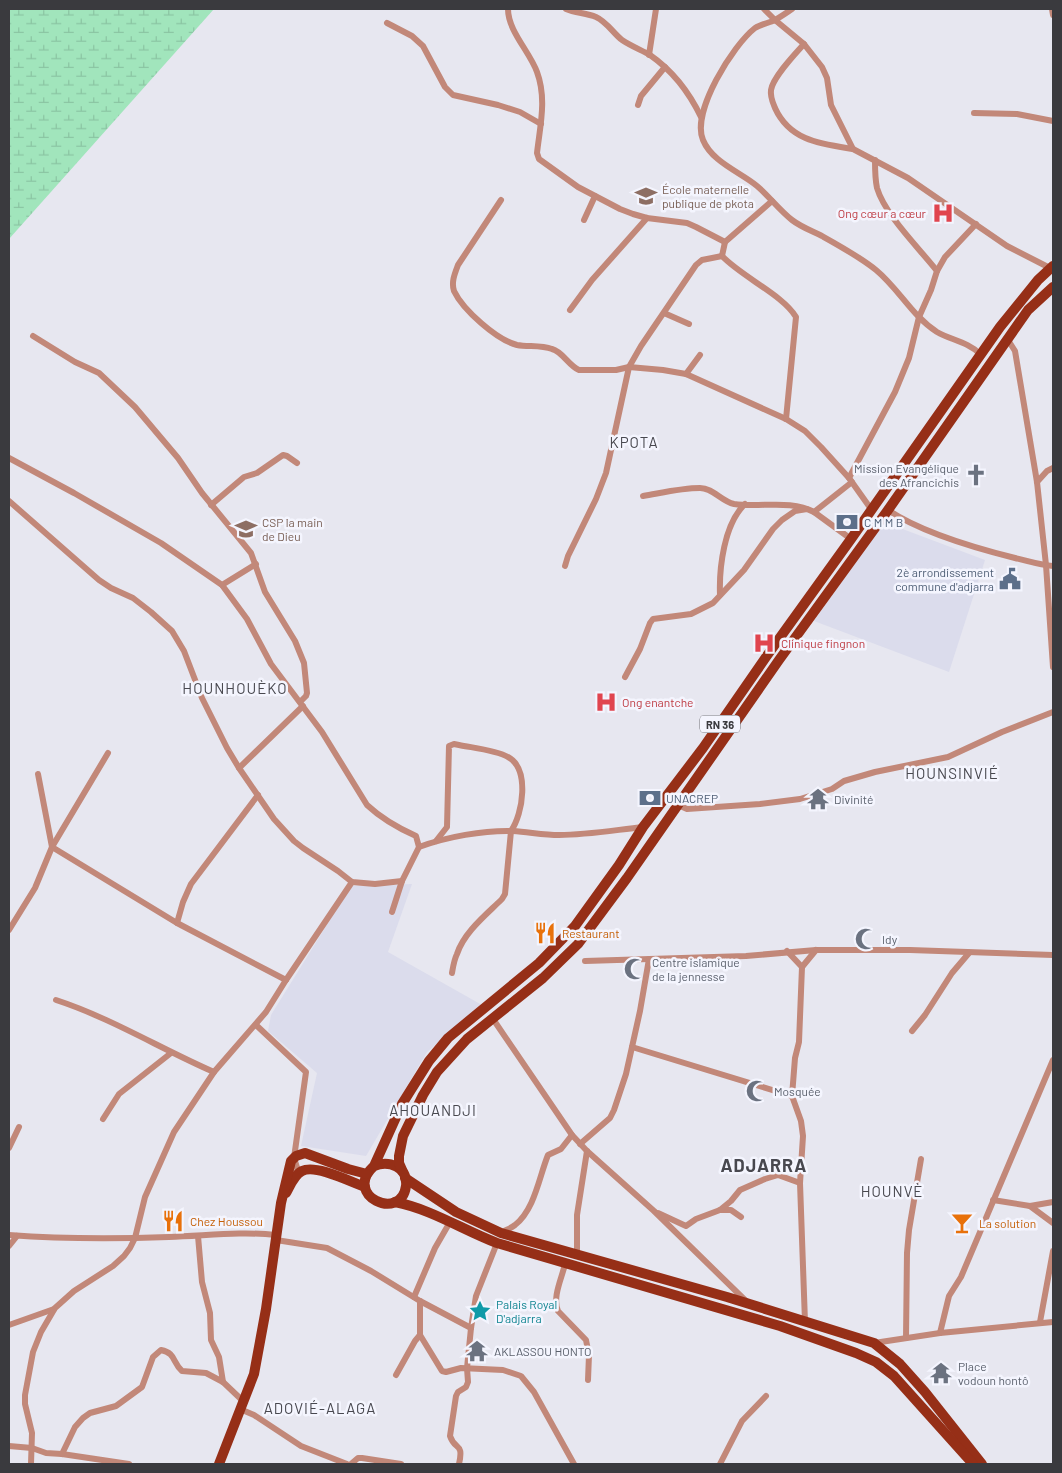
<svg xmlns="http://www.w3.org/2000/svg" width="1062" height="1473" font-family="Barlow,sans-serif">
<defs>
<pattern id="wetland-marsh" width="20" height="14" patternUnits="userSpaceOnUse" patternTransform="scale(1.25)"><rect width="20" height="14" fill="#a1e5bc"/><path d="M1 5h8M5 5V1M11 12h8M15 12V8" fill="none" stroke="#8bc5a3"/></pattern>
</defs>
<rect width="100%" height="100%" fill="#e7e7f0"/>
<g fill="#dbdcec">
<path d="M 884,522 L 985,560 L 949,672 L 814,621 Z"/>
<path d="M 412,884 L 388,952 L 482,1005 L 427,1052 L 366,1156 L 301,1146 L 317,1073 L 268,1031 L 271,1015 L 351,886 Z"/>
</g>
<path fill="url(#wetland-marsh)" d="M 9,9 L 214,9 L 9,239 Z"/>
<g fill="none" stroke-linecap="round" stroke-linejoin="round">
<g stroke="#c28879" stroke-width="6">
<path d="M 508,9 C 508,31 530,52 537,72 C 547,99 540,126 537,153 L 539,159 L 578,187 L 620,209 L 633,214 L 647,218 L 687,223 L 696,227 L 725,242"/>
<path d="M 566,9 C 575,13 586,13 596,17 C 607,22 613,33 622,40 C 631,46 641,50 650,55 C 673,71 689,92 701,117"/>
<path d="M 764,9 L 775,20 L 804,44 L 822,67 L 827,78 L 831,105 L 853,149 L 908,178 L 1007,246 L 1050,268"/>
<path d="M 792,9 C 786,13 779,18 773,21 C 767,23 760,25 755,28 C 733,45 691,112 703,140 C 712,162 740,172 757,186 C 769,196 779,210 792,220 C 801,227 812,231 822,236 C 840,246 860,257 876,270 C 899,289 912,316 937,332 C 951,340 968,342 980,354"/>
<path d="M 1052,9 L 1053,15"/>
<path d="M 387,23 L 412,36 L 423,46 L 445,87 L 453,95 L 498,105 L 520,112 L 541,124"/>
<path d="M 804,44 C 795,54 773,77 771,90 C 770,97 773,103 775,108 C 790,141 821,144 853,149"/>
<path d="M 649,55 L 656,9"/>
<path d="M 638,105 L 641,96 L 665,67"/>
<path d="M 974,113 L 1017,114 L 1053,121"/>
<path d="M 875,160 C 875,169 875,179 877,188 C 885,215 919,248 937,271"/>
<path d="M 501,200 L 458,265 C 455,273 451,282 454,291 C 463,310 497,340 517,345 C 528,347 541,345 552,349 C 563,352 568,365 579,370 L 616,370 L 629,367 L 663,370 L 686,374 L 786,419 L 805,431 L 821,447 L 849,478 L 871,509"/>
<path d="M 584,220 L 595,196"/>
<path d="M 722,256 C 742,277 783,295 796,317 L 786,419"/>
<path d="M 722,256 L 725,242 L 772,201"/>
<path d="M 570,310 L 592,280 L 647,218"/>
<path d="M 664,313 L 689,324"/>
<path d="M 33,336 L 75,362 L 99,373 L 135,407 L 178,458 L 202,493 L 251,553 L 265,592 L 295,641 L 304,663 L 307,693 L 306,696 L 300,702"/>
<path d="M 1008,340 L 1015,351 L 1037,482 L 1046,565 L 1053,667"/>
<path d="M 686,374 L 700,355"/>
<path d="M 9,458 L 74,493 L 161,543 L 222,585 L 247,619 L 271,664 L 322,732 L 367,805 C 382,819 398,828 416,836 L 419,847 L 402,881 L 392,912"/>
<path d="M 849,478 L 895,392 L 909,358 L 919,317 L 931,290 L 937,271 L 945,257 L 976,224"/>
<path d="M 1037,482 L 1047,471 L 1053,468"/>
<path d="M 643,496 C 661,493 681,488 700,488 C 713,488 721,501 734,504 C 760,508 790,499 814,512 L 851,539"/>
<path d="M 9,501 L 99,580 L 111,588 L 133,598 L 151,612 L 172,631 L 184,651 L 202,698 L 227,748 L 239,768 L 274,819 L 294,841 L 303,848 L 338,871 L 352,882 L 375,884 L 402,881"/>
<path d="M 211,505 L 244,477 L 257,473 L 283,455 L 287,456 L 297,463"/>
<path d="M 888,510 C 922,533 975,548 1015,558 C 1028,561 1040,565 1053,566"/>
<path d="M 814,512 L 852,482"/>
<path d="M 565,566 L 568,556 L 596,499 L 606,473 L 629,367 L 641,346 L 696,265 L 702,260 L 722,256"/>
<path d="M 222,585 L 256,564"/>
<path d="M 720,595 C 719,568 724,524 745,504"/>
<path d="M 625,677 L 640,649 L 650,623 L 653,619 L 691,614 L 713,603 L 744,570 L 773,529 L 782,520 L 795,511 L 807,509"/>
<path d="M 239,768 L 303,706"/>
<path d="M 38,774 L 52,847 L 177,923 L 286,980"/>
<path d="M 678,805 L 687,809 L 760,804 L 800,799 L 832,789 L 844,781 L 875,772 L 948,757 L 1002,732 L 1053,712"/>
<path d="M 436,841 L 447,827 L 449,746 L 454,744 L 459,745 C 474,748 496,750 508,757 C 530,769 523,814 511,831 L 505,894 L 502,899 C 487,914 464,932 457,954 C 454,960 453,967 452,973"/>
<path d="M 419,847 C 446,837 484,830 513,831 C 529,832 544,835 559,835 C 587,835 615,830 643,827"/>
<path d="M 177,923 L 183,902 L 191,884 L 258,795"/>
<path d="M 9,930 L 35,888 L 52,847 L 108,753"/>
<path d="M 787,951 L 802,967"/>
<path d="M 585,961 L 746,956 L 816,950 L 910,950 L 1053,955"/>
<path d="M 56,1000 C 111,1018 161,1049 214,1072"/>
<path d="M 493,1019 L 572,1135 L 587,1151 L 654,1211 L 747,1302"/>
<path d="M 256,1025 L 306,1072 L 294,1158 L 299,1174"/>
<path d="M 912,1031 L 925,1015 L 952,973 L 969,953"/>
<path d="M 632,1047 L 792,1096"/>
<path d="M 103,1119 L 119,1094 L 171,1053"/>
<path d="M 580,1144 L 610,1118 L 614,1110 L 626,1074 L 640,1011 L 649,959"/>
<path d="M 9,1148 L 19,1127"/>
<path d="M 993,1200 L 1030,1206 L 1053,1223"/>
<path d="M 1030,1206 L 1053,1202"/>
<path d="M 720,1210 L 731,1210 L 741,1217"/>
<path d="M 658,1213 L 686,1226 L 696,1219 L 720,1210 L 731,1201 L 740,1190 L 765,1179 L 778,1175 L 800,1183"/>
<path d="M 501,1233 C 506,1230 511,1228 515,1225 C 535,1209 539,1177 548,1155 L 561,1149 L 572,1135"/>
<path d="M 9,1235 C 62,1239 116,1239 169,1237 C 205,1236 240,1231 276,1235"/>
<path d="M 198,1236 L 202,1282 L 210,1313 L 211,1340 L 219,1357 L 223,1382"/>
<path d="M 276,1240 L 327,1248 L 371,1271 L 420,1301 L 471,1328"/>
<path d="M 9,1246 L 17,1236"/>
<path d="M 577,1255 L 577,1215 L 587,1151"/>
<path d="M 565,1264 C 562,1278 552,1297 558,1311 L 586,1340 L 589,1355 L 588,1380"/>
<path d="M 414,1297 L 435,1248 L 450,1222"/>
<path d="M 805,1322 L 800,1183 L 803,1136 L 801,1121 L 792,1096 L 795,1058 L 799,1042 L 802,967 L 816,950"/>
<path d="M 1040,1322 L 1053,1251"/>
<path d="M 9,1325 L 54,1309"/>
<path d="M 940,1333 L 949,1296 L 961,1277 L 1053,1060"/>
<path d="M 420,1335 L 442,1371 L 446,1372 L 461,1368 L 503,1370 L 521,1376 L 534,1392 L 574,1464"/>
<path d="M 906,1338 L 907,1253 L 909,1230 L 921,1159"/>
<path d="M 874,1343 L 940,1333 L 1053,1322"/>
<path d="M 396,1375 L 415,1341 L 420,1335 L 420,1301"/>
<path d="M 240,1409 L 254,1415 L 301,1446 L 347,1464"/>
<path d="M 9,1446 L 32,1448 L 46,1453 L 62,1454 L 129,1464"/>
<path d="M 62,1454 L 75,1427 L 83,1418 L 90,1413 L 116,1406 L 142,1387 L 153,1357 L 161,1350 C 176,1353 172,1362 182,1371 L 206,1373 L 223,1382 L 243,1401"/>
<path d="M 31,1464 L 32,1433 L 25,1404 L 25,1395 L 33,1352 L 41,1332 L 55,1308 L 74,1291 L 113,1266 L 124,1256 L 130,1248 L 135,1238 L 145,1197 L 174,1132 L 214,1072 L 266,1012 L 286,980 L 352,882"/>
<path d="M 351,1464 L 358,1458 L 362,1458 L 401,1464"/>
<path d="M 459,1464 C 464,1442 455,1451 450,1436 L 456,1396 L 458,1392 L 466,1387 L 468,1382 L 467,1368 L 471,1328 L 476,1296 L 497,1243"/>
<path d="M 720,1464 L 742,1421 L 766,1396"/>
</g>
<g stroke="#962f17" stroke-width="10">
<path d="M 374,1166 C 389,1160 408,1167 406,1186 C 401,1223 342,1195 374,1166 L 402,1104 L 429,1061 L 448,1038 L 539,963 L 575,926 L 619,865 L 643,827 L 703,748 L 766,657 L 851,539 L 1000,327 L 1038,280 L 1053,266"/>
<path d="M 403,1172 L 399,1163 L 399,1156 L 403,1136 L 423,1095 L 437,1072 L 467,1039 L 543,978 L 578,944 L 627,878 L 779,660 L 888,510 L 1028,310 L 1053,287"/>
<path d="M 405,1178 L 456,1212 L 501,1233 L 727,1297 L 874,1343 L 900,1364 L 925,1392 L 982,1464"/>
<path d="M 286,1193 C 290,1186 294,1175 302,1171 C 316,1164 351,1182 365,1187"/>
<path d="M 395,1202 C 431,1209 463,1230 497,1243 L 780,1326 L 856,1353 L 876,1362 L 894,1376 L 973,1464"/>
<path d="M 219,1464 L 254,1374 L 266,1309 L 281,1203 L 291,1161 L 296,1156 L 305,1153 L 348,1169 L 367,1174"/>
</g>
</g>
<defs>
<g id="school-bare" transform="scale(1.725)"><path d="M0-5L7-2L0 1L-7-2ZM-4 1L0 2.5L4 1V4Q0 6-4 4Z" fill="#8d6e63" stroke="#f4f5fe" stroke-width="2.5" paint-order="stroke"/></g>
<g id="hospital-bare" transform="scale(1.725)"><path d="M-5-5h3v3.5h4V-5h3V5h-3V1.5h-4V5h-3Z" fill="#e0444e" stroke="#f4f5fe" stroke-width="2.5" paint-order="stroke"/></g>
<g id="church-bare" transform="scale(1.725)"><path d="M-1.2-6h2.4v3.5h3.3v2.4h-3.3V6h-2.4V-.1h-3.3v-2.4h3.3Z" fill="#6b7280" stroke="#f4f5fe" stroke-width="2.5" paint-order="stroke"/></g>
<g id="bank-bare" transform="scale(1.725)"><path d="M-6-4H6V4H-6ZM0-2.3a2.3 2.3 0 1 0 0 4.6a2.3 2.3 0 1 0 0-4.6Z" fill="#5c6f8a" stroke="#f4f5fe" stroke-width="2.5" paint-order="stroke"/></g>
<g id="civic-bare" transform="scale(1.725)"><path d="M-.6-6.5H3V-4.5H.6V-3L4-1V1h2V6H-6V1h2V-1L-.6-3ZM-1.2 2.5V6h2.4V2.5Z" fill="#5c6f8a" stroke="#f4f5fe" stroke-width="2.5" paint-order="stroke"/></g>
<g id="temple-bare" transform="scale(1.725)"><path d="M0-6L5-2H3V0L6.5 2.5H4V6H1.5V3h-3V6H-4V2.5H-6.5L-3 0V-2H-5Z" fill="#6b7280" stroke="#f4f5fe" stroke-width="2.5" paint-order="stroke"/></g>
<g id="restaurant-bare" transform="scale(1.725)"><path d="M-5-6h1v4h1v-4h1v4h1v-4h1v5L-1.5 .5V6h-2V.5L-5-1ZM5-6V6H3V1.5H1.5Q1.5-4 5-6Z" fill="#e8710a" stroke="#f4f5fe" stroke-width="2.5" paint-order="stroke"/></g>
<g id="mosque-bare" transform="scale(1.725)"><path d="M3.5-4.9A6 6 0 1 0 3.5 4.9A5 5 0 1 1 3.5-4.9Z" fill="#6b7280" stroke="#f4f5fe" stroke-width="2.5" paint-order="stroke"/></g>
<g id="bar-bare" transform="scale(1.725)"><path d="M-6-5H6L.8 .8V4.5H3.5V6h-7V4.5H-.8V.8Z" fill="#e8710a" stroke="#f4f5fe" stroke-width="2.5" paint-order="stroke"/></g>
<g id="sight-bare" transform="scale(1.725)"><path d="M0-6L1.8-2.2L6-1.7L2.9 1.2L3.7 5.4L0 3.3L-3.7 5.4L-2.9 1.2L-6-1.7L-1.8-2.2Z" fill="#0f9aa8" stroke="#f4f5fe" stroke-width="2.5" paint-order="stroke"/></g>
</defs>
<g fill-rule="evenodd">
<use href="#school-bare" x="646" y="196"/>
<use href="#hospital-bare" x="943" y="213"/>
<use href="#church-bare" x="976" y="475"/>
<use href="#bank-bare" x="847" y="522"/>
<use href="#school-bare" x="246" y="529"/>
<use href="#civic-bare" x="1010" y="579"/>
<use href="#hospital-bare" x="764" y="643"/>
<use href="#hospital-bare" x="606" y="702"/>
<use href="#bank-bare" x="650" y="798"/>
<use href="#temple-bare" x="818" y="799"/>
<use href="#restaurant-bare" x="545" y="933"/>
<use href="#mosque-bare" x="866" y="939"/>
<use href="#mosque-bare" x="635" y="969"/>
<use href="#mosque-bare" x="757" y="1091"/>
<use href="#restaurant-bare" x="173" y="1221"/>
<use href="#bar-bare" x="962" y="1223"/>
<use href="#sight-bare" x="480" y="1311"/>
<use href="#temple-bare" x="477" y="1351"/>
<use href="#temple-bare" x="941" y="1373"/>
</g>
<g text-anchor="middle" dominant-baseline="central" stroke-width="5" stroke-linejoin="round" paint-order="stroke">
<rect fill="#f4f5fe" stroke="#727278" stroke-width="1" x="700" y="715.5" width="40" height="17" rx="4"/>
<g font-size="11" font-weight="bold" fill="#3a3a3e">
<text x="720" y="724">RN 36</text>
</g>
<g font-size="12" fill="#785e54" stroke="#f4f5fe" text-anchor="start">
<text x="662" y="189">École maternelle<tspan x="662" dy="14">publique de pkota</tspan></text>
<text x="262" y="522">CSP la main<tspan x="262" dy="14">de Dieu</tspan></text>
</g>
<g font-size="12" fill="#be3a42" stroke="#f4f5fe" text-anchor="start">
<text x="926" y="213" text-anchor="end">Ong cœur a cœur</text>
<text x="781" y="643">Clinique fingnon</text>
<text x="622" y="702">Ong enantche</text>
</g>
<g font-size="12" fill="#5b616d" stroke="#f4f5fe" text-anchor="start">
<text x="959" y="468" text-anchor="end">Mission Evangélique<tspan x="959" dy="14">des Afrancichis</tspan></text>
<text x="834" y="799">Divinité</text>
<text x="882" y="939">Idy</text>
<text x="652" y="962">Centre islamique<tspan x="652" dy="14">de la jennesse</tspan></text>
<text x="774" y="1091">Mosquée</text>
<text x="494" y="1351">AKLASSOU HONTO</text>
<text x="958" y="1366">Place<tspan x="958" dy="14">vodoun hontô</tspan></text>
</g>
<g font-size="12" fill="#4e5e75" stroke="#f4f5fe" text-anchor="start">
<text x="864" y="522">C M M B</text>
<text x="994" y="572" text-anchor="end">2è arrondissement<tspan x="994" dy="14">commune d'adjarra</tspan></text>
<text x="666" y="798">UNACREP</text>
</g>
<g font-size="12" fill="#c56008" stroke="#f4f5fe" text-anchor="start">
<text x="562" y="933">Restaurant</text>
<text x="190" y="1221">Chez Houssou</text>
<text x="979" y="1223">La solution</text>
</g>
<g font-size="12" fill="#0d838f" stroke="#f4f5fe" text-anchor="start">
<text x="496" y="1304">Palais Royal<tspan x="496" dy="14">D'adjarra</tspan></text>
</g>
<g font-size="15" letter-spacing="1" fill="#48484f" stroke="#f4f5fe">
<text x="634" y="442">KPOTA</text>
<text x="235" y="688">HOUNHOUÈKO</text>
<text x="952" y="773">HOUNSINVIÉ</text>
<text x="433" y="1110">AHOUANDJI</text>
<text x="892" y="1191">HOUNVÈ</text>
<text x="320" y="1408">ADOVIÉ-ALAGA</text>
</g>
<g font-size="18" font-weight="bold" letter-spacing="1" fill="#48484f" stroke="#f4f5fe">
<text x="764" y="1165">ADJARRA</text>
</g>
</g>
<rect width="1062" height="1473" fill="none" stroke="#3a3a3e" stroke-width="20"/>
</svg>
